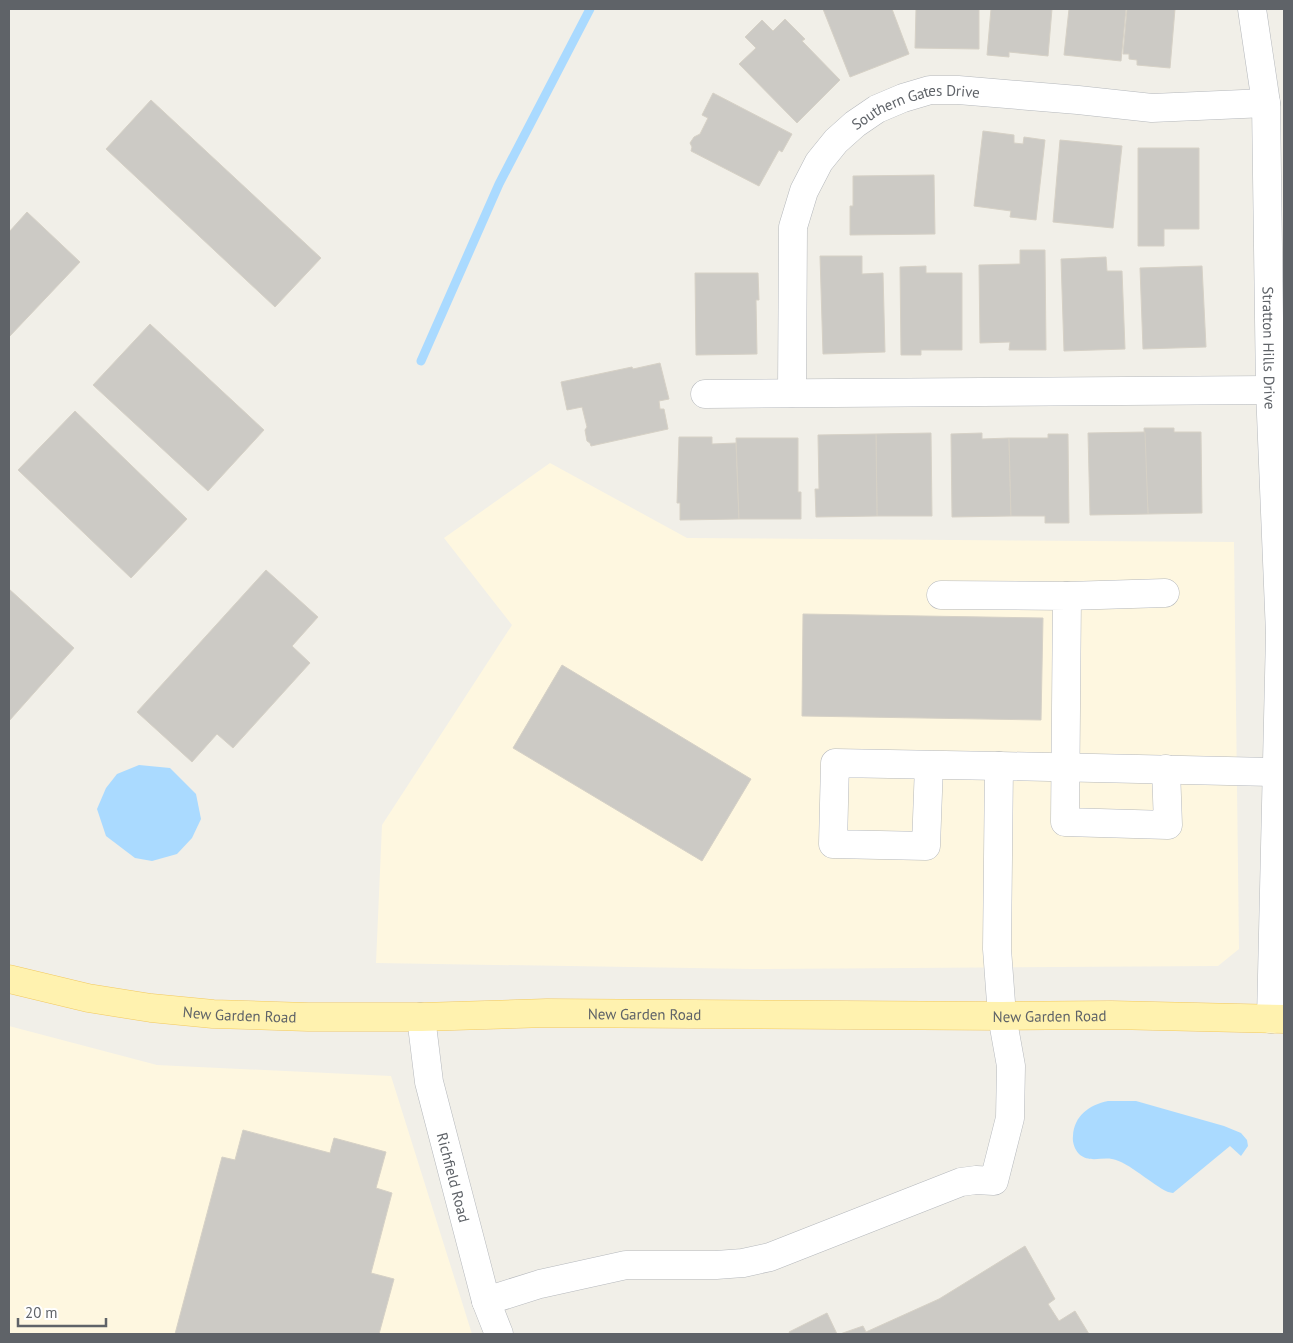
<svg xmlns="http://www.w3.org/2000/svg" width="1293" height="1343" font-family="'PT Sans',sans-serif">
<rect width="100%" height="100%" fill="#f1efe8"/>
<g fill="#fef7e0">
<path d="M 550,463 L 687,538 L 1234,542 L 1239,949 L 1218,966 L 753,969 L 376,963 L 382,825 L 512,625 L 444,538 Z"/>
<path d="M 9,1026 L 157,1065 L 391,1076 L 472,1334 L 9,1334 Z"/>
</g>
<g fill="#aadaff">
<path d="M 139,765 L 170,768 L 196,794 L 201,819 L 192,838 L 177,854 L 152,861 L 135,858 L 106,836 L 97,809 L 106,788 L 117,774 Z"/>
<path d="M 1108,1101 L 1136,1101 L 1224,1126 L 1241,1133 L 1247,1140 L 1248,1146 L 1241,1156 L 1230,1146 L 1173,1193 L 1168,1192 C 1152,1185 1129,1162 1112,1159 C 1101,1157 1089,1163 1079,1154 C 1075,1150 1072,1142 1073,1136 C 1074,1116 1089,1105 1108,1101 Z"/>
</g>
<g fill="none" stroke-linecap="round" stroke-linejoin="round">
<path stroke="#aadaff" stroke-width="9" d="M 421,361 L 499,184 L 590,9"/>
</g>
<g fill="#cccac5" stroke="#d6d1c6">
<path d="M 823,9 L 892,9 L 909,54 L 850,77 Z"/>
<path d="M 916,9 L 979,9 L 979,49 L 915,48 Z"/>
<path d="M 991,9 L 1052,9 L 1048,56 L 1009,52 L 1009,57 L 987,55 Z"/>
<path d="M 1069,9 L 1126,9 L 1121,61 L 1064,55 Z"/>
<path d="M 1127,9 L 1175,9 L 1170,68 L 1137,65 L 1137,60 L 1129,59 L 1129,54 L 1123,54 Z"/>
<path d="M 785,19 L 805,39 L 802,41 L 840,80 L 797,123 L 739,64 L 756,48 L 745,37 L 762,20 L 773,31 Z"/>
<path d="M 713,93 L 792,134 L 782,152 L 779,150 L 759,186 L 691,151 L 692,147 L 690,143 L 694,137 L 700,134 L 708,118 L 702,115 Z"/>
<path d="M 151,100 L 321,258 L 275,307 L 106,149 Z"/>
<path d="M 983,131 L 1014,135 L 1014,143 L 1023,144 L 1024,137 L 1045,140 L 1036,220 L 1010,217 L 1011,211 L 974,206 Z"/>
<path d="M 1060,140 L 1122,146 L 1113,228 L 1053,222 Z"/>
<path d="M 1138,148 L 1199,148 L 1199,229 L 1164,229 L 1164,246 L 1138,246 Z"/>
<path d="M 934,175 L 935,234 L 850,235 L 850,206 L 853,206 L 853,176 Z"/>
<path d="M 27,212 L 80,262 L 9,337 L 9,232 Z"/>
<path d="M 1020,250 L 1045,250 L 1046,350 L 1009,350 L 1010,342 L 980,343 L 979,265 L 1020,264 Z"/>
<path d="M 820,256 L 862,256 L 862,274 L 883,273 L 885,352 L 823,354 Z"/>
<path d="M 1106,257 L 1107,271 L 1122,271 L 1125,349 L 1064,351 L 1061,259 Z"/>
<path d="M 926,266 L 926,273 L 962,273 L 962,350 L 921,350 L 921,355 L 901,355 L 900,267 Z"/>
<path d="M 1202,266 L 1206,347 L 1143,349 L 1140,268 Z"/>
<path d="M 695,273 L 758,273 L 759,300 L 756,300 L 757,354 L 696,355 Z"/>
<path d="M 150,324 L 264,430 L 208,491 L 93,385 Z"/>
<path d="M 660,363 L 669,399 L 659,401 L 660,409 L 664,409 L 668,429 L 591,446 L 590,443 L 587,441 L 585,430 L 587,427 L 582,407 L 567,410 L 561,382 L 632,367 L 633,369 Z"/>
<path d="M 75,411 L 187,519 L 131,578 L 18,470 Z"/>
<path d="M 1144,428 L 1174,428 L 1174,432 L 1201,432 L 1202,513 L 1148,514 Z"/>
<path d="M 1145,432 L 1148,514 L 1090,515 L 1088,433 Z"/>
<path d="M 931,433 L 932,516 L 877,516 L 876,434 Z"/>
<path d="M 982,433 L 982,439 L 1009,438 L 1011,516 L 952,517 L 951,434 Z"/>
<path d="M 876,434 L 877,516 L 816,517 L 815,489 L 819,489 L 818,435 Z"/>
<path d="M 1048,434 L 1068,434 L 1069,523 L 1045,523 L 1045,516 L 1011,516 L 1009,438 L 1048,438 Z"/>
<path d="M 679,437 L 712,437 L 712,444 L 736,443 L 739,519 L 680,520 L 680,503 L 677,503 Z"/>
<path d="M 736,438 L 798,438 L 798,492 L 801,492 L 801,519 L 739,519 Z"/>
<path d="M 266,570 L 318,617 L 292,646 L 310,663 L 233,748 L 217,734 L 192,762 L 137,712 Z"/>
<path d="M 9,589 L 74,648 L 9,721 Z"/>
<path d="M 803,614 L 1043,618 L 1041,720 L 802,716 Z"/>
<path d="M 562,665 L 751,779 L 702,861 L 513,748 Z"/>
<path d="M 243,1130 L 330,1153 L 334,1138 L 386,1152 L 376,1188 L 392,1193 L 371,1273 L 394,1279 L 379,1334 L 175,1334 L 222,1157 L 235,1160 Z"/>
<path d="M 1025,1246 L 1055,1299 L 1048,1304 L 1059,1321 L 1075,1311 L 1089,1334 L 840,1334 L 863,1326 L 866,1332 L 939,1299 Z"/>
<path d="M 827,1313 L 837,1334 L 790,1334 L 789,1332 Z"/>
</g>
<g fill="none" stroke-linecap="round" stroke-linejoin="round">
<g stroke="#b5b8bc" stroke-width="29">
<g id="minor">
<path id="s1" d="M 1252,9 L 1266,103 L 1270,390 L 1280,634 L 1271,1019"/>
<path id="s2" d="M 792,393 L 793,227 L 804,191 L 819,162 L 836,141 L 855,124 L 877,109 L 903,98 L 930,90 L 958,90 L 1078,100 L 1152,108 L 1266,103"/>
<path d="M 705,394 L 1270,390"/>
<path d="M 941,595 L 1067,596 L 1065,822 L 1168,825 L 1166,769"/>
<path d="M 1067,596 L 1165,593"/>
<path d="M 929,765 L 926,846 L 833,844 L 835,763 L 999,766"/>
<path id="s3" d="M 421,1017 L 429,1082 L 486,1301 L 499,1334"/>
<path d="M 486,1301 L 540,1284 L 626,1265 L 716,1265 L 743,1263 L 770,1257 L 961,1182 L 976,1180 L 994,1181 L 1010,1118 L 1011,1066 L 1002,1016 L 997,949 L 999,766 L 1277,772"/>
</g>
</g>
<g stroke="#f2c960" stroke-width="29">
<g id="major">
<path id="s4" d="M 9,979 L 88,998 L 151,1008 L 213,1014 L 308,1017 L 421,1017 L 547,1013 L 1002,1016 L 1111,1015 L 1284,1019"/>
</g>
</g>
<use href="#minor" stroke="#fff" stroke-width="28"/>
<use href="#major" stroke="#fff2af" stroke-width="28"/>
</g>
<g text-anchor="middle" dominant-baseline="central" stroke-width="5" stroke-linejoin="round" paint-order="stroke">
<g font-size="15" fill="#5f6368" stroke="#fff">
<text stroke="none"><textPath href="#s2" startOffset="354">Southern Gates Drive</textPath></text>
<text stroke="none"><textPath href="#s1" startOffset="340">Stratton Hills Drive</textPath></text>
<text stroke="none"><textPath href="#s4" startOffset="639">New Garden Road</textPath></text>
<text stroke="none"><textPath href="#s4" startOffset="234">New Garden Road</textPath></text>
<text stroke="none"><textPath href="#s4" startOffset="1044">New Garden Road</textPath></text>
<text stroke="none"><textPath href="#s3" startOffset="164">Richfield Road</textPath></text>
</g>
</g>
<rect width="1293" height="1343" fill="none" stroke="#5f6368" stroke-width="20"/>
<path d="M18 1318v8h88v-8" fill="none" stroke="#5f6368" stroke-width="2.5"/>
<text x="25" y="1318" font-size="15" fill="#5f6368" stroke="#ffffff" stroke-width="4" paint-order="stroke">20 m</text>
</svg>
